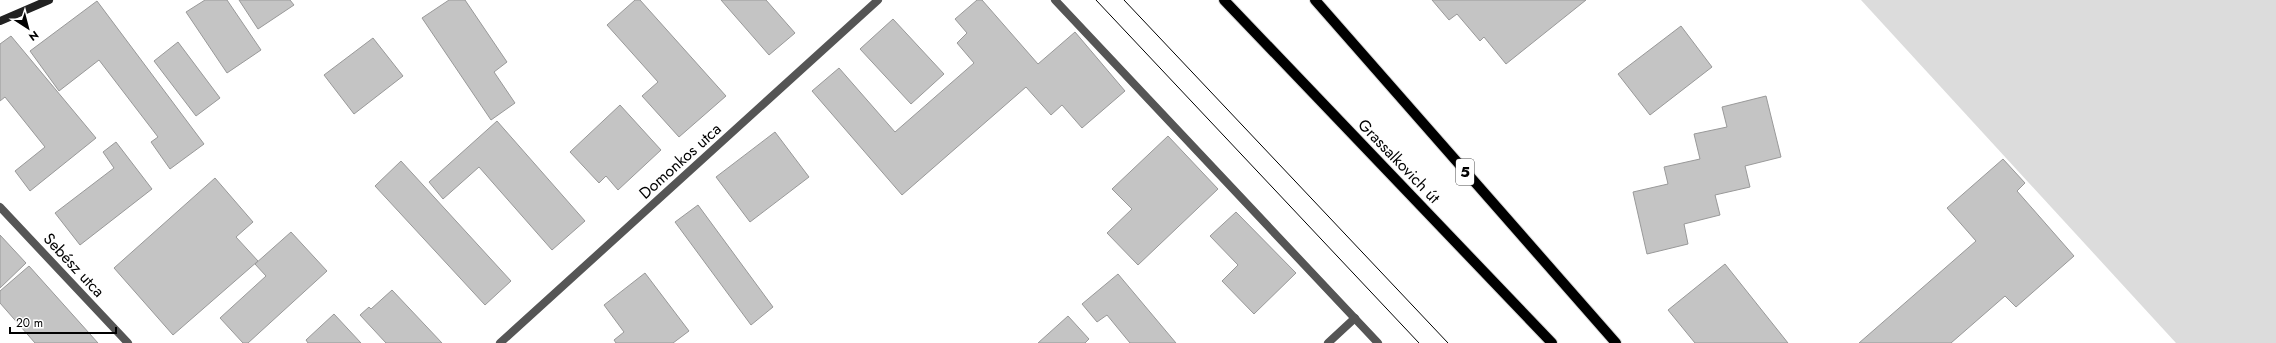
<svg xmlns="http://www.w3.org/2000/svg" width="2276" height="343" font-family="Jost,sans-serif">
<rect width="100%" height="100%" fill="#fff"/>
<path fill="#dcdcdc" d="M 1861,0 L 2276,0 L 2276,343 L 2176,343 Z"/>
<g fill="#c4c4c4" stroke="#999">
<path d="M 205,0 L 227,0 L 261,50 L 227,73 L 186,12 Z"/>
<path d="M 239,0 L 290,0 L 294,5 L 258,29 Z"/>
<path d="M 449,0 L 465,0 L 507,62 L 494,72 L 515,103 L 491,120 L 422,18 Z"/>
<path d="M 635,0 L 640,0 L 726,96 L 679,137 L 642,96 L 658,82 L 607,25 Z"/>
<path d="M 721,0 L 766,0 L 795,33 L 769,55 Z"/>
<path d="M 977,0 L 982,0 L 1038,64 L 1075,32 L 1125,91 L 1082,128 L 1062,105 L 1051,115 L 1026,87 L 902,195 L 812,91 L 839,68 L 895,132 L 974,63 L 957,43 L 967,33 L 955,19 Z"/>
<path d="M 1432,0 L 1586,0 L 1506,64 L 1484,37 L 1480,41 L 1457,14 L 1449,20 Z"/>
<path d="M 97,1 L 204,144 L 170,169 L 151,142 L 158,137 L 99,60 L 59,91 L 30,51 Z"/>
<path d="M 893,19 L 944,74 L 911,104 L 860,49 Z"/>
<path d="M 1681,26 L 1712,67 L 1650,115 L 1618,74 Z"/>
<path d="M 11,36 L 96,138 L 30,191 L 15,171 L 45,147 L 5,97 L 0,101 L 0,44 Z"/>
<path d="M 373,38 L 403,76 L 354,114 L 324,75 Z"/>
<path d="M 178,42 L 220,98 L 196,116 L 154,61 Z"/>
<path d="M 1766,96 L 1781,157 L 1745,166 L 1750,187 L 1715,195 L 1720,215 L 1684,224 L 1688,244 L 1647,254 L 1633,192 L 1668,184 L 1664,167 L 1700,159 L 1694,134 L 1727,127 L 1722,107 Z"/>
<path d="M 620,105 L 661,150 L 618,190 L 606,176 L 599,183 L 570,152 Z"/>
<path d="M 497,121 L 585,221 L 552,250 L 479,167 L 443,199 L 429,182 Z"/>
<path d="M 775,132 L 809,177 L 750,222 L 716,177 Z"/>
<path d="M 1168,136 L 1218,189 L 1138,265 L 1107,233 L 1132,209 L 1112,189 Z"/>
<path d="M 116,142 L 152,189 L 80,245 L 55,213 L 114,168 L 103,152 Z"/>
<path d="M 2003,159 L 2025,183 L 2017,191 L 2074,256 L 2016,307 L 2005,296 L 1951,343 L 1859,343 L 1976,241 L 1947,208 Z"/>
<path d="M 401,161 L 511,281 L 485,305 L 375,186 Z"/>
<path d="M 215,178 L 253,222 L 236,237 L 258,261 L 173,335 L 114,268 Z"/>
<path d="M 698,205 L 773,307 L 751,325 L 675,222 Z"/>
<path d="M 1236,212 L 1296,273 L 1254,314 L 1222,281 L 1238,265 L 1210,236 Z"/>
<path d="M 291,232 L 327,271 L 248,343 L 243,343 L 220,318 L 266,276 L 255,264 Z"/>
<path d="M 0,235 L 26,263 L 0,288 Z"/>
<path d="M 1725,264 L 1788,343 L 1695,343 L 1668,310 Z"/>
<path d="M 29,266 L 98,343 L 35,343 L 0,303 L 0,291 Z"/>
<path d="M 645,273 L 689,331 L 673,343 L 616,343 L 614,340 L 624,332 L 604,305 Z"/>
<path d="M 1118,274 L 1176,343 L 1130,343 L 1107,315 L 1097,322 L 1082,304 Z"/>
<path d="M 392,290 L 442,343 L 386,343 L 360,315 L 369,307 L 371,309 Z"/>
<path d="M 334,314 L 361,343 L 308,343 L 306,340 Z"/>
<path d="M 1068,316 L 1089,339 L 1085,343 L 1038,343 Z"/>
</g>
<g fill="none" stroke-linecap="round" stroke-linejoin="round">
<g stroke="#dbdbdb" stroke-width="12">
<g id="primary">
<path d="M 1224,0 L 1552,343"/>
<path d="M 1315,0 L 1616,343"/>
</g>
</g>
<path stroke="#555" stroke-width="8" d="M 1055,0 L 1378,343"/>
<g stroke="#555" stroke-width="8">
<path d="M 0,207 L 128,343"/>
<path d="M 500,343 L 878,0"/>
<path d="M 1328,343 L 1355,318"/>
</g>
<path stroke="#222" stroke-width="8" d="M 0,21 L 49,0"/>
<use href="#primary" stroke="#000" stroke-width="10"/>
<g stroke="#000" stroke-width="1">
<path d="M 1096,0 L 1419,343"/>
<path d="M 1124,0 L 1448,343"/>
</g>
</g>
<g text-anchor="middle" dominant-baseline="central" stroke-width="3" stroke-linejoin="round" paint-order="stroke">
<rect fill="#fff" stroke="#4c4c4c" stroke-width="1" x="1456" y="159" width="18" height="26" rx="3"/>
<g font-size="15" font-weight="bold" fill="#000">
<text x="1465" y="172">5</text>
</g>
<g font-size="16" fill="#000" stroke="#fff">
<text transform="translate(680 161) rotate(-42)">Domonkos utca</text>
<text transform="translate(1399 161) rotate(46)">Grassalkovich út</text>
<text transform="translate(74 265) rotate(47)">Sebész utca</text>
</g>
</g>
<g transform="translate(28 28) rotate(144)" stroke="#ffffff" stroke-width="3" paint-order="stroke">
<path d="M0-3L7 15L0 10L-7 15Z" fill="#000000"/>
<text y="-6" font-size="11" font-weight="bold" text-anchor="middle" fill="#000000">N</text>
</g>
<path d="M10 327v6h106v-6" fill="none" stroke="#000000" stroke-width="2"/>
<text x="16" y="327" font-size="12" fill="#000000" stroke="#ffffff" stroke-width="3" paint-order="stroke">20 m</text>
</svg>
